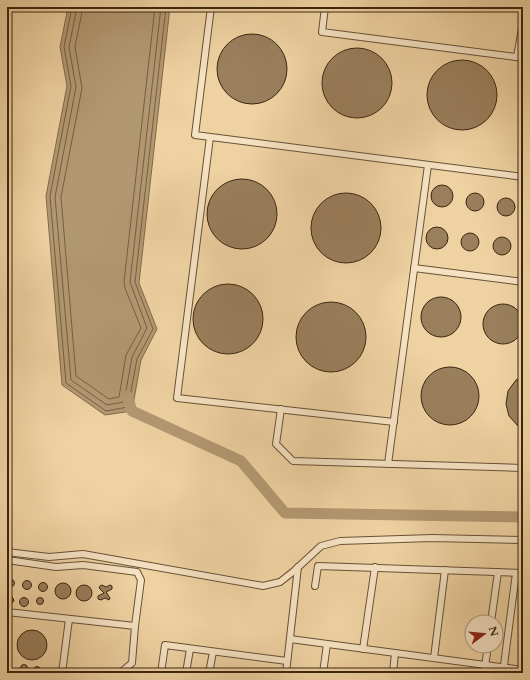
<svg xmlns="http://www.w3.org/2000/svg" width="530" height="680" font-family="Cardo,serif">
<rect width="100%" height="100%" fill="#efd2a2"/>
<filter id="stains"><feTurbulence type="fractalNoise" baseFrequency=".005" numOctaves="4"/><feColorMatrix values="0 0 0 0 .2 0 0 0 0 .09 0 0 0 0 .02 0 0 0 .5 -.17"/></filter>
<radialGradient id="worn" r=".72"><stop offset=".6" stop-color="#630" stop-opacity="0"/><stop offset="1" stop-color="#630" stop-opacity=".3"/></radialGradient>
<path fill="#b29871" stroke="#826a4b" d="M 68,7 L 170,7 L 139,283 L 157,329 L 141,360 L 132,411 L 105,415 L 62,385 L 46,196 L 67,86 L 60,47 Z"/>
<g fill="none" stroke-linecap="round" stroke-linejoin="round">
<g stroke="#765f41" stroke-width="1">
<path d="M 72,7 L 64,47 L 71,86 L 50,196 L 66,383 L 106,411 L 128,407 L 137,359 L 153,329 L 135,282 L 166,7"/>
<path d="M 77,7 L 69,47 L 76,87 L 55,197 L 71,380 L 107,405 L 124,402 L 132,357 L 147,328 L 130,282 L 161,7"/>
<path d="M 83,7 L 75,47 L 82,88 L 61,197 L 76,376 L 109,399 L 119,397 L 126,355 L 141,328 L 125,288 L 124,282 L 155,7"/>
</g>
<path stroke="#b29871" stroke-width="11" d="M 127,396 L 132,411 L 241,461 L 285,513 L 523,517"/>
</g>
<g fill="#997f5c" stroke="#3b2611">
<circle cx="252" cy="69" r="35"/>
<circle cx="357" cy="83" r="35"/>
<circle cx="462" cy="95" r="35"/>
<circle cx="242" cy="214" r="35"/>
<circle cx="442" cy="196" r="11"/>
<circle cx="346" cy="228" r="35"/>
<circle cx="475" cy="202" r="9"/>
<circle cx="506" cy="207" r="9"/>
<circle cx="437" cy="238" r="11"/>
<circle cx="470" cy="242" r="9"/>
<circle cx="502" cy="246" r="9"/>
<circle cx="228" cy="319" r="35"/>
<circle cx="441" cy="317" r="20"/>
<circle cx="331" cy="337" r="35"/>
<circle cx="503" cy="324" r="20"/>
<circle cx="450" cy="396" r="29"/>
<path d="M 523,376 L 523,428 L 518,426 L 509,416 L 506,404 L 508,391 L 516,380 Z"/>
<circle cx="11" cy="583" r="3.5"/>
<circle cx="27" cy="585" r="4.5"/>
<circle cx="43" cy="587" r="4.5"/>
<circle cx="63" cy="591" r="8"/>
<path d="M 102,585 L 106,587 L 110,585 L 112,586 L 112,589 L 106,592 L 110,598 L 109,600 L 105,598 L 101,600 L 98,599 L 98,596 L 104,593 L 99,588 L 100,586 Z"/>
<circle cx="84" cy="593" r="8"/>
<path d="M 7,596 L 10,596 L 13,598 L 14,601 L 10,605 L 7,605 Z"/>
<circle cx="24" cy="602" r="4.5"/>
<circle cx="40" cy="601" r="3.5"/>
<circle cx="32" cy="645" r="15"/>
<circle cx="24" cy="668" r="3.5"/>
<circle cx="37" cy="670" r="3.5"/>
</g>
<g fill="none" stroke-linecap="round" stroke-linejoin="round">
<g stroke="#685135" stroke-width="8">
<g id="minor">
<path d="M 211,7 L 195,135 L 523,177"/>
<path d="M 325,7 L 322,32 L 523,58"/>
<path d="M 517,57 L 523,23"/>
<path d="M 210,137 L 177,398 L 394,422"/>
<path d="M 414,268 L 523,282"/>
<path d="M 281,409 L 276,444 L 293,461 L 523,468"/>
<path d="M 388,464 L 428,165"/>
<path d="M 7,552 L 49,557 L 83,554 L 263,586 L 280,582 L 294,571 L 321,546 L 340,541 L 432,538 L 523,540"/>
<path d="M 7,560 L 56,567 L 83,565 L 137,572 L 141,580 L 135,626"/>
<path d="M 315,586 L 318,566 L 523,573"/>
<path d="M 7,612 L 135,626 L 132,663 L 120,673"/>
<path d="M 491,622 L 498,572"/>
<path d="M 290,639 L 523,670"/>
<path d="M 363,649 L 375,567"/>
<path d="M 434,658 L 445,570"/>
<path d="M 62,673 L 69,619"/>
<path d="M 161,673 L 165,645 L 287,661"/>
<path d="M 186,673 L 190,649"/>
<path d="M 209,673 L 213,652"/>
<path d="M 286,673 L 298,567"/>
<path d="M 323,673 L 327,644"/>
<path d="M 393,673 L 395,653"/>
<path d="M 484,673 L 488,646"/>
<path d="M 503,673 L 516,573"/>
</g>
</g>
<use href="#minor" stroke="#f5e2c3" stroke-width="6"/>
</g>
<rect width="530" height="680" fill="none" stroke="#efd2a2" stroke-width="24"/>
<rect x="8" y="8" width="514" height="664" fill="none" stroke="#3b2611" stroke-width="2"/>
<rect x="12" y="12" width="506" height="656" fill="none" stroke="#3b2611"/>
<g transform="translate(484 634) rotate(74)"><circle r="19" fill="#f5e2c3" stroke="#ab977c"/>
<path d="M0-3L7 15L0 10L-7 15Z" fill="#8f2418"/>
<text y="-6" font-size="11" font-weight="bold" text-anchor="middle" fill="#3b2611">N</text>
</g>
<rect width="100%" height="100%" filter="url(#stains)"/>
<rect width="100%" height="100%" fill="url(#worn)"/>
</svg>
